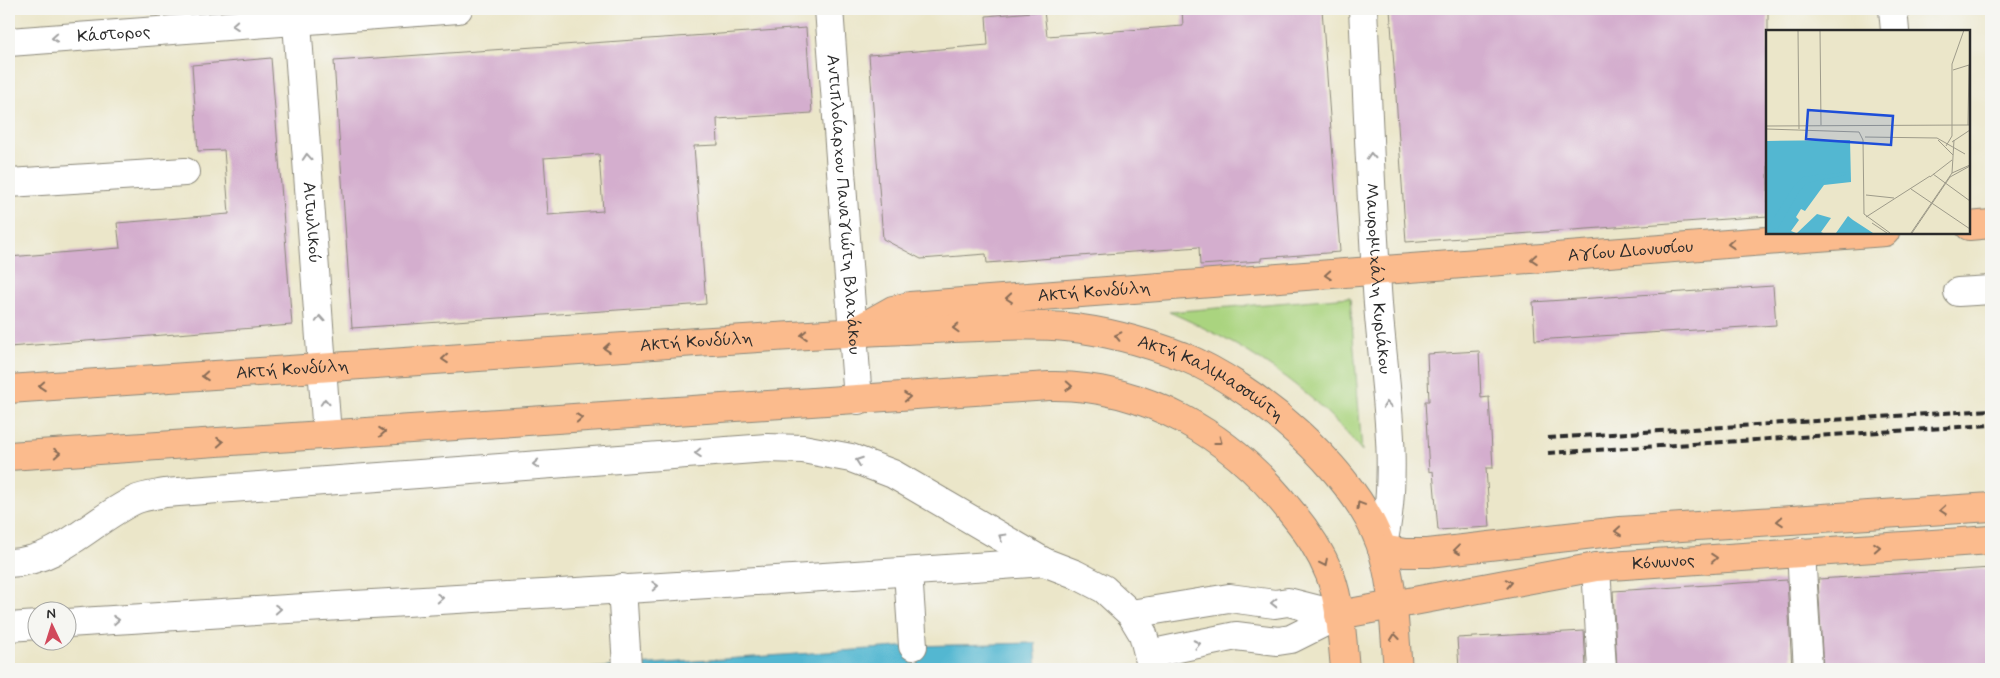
<svg xmlns="http://www.w3.org/2000/svg" width="2000" height="678" font-family="Mynerve,sans-serif">
<rect width="100%" height="100%" fill="#f6f6f2"/>
<filter id="ink" filterUnits="userSpaceOnUse"><feTurbulence type="fractalNoise" baseFrequency=".02" numOctaves="2"/><feDisplacementMap in="SourceGraphic" scale="10" xChannelSelector="R" yChannelSelector="G"/><feConvolveMatrix kernelMatrix="1 2 1 2 8 2 1 2 1" color-interpolation-filters="sRGB"/></filter>
<filter id="wash" filterUnits="userSpaceOnUse"><feTurbulence type="fractalNoise" baseFrequency=".0096" numOctaves="4" result="noise"/><feDisplacementMap in="SourceGraphic" scale="20" xChannelSelector="R" yChannelSelector="G"/><feGaussianBlur stdDeviation="1.12" result="paint"/><feColorMatrix in="noise" values="0 0 0 0 0 0 0 0 0 0 0 0 0 0 0 0 0 1.4 0 .05"/><feComposite in="paint" operator="in"/></filter>
<g filter="url(#wash)">
<rect width="100%" height="100%" fill="#ebe6c9"/>
<path fill="#aad47f" stroke="#6a8055" d="M 1350,297 L 1362,451 C 1311,387 1244,344 1169,312 Z"/>
<path fill="#53b7d1" stroke="#3f717e" d="M 1035,643 L 1037,669 L 580,669 L 913,646 Z"/>
<g id="blocks">
<g fill="#d4aece" fill-rule="evenodd">
<path d="M 1182,9 L 1322,9 L 1340,252 L 1261,258 L 1261,261 L 1200,265 L 1199,247 L 987,263 L 986,254 L 921,259 L 883,239 L 869,55 L 988,45 L 986,16 L 1044,11 L 1047,36 L 1183,26 Z"/>
<path d="M 1390,9 L 1768,9 L 1768,216 L 1406,242 Z"/>
<path d="M 806,28 L 812,113 L 717,119 L 718,145 L 694,146 L 706,304 L 352,328 L 334,61 ZM 599,154 L 603,211 L 548,215 L 544,158 Z"/>
<path d="M 271,58 L 292,325 L 9,347 L 9,257 L 120,248 L 117,223 L 229,214 L 224,150 L 198,151 L 192,65 Z"/>
<path d="M 1773,286 L 1776,325 L 1535,340 L 1533,302 Z"/>
<path d="M 1479,351 L 1481,398 L 1489,397 L 1493,468 L 1486,468 L 1490,527 L 1438,530 L 1433,471 L 1429,472 L 1425,401 L 1429,401 L 1427,354 Z"/>
<path d="M 1991,568 L 1991,669 L 1823,669 L 1818,579 Z"/>
<path d="M 1787,580 L 1792,669 L 1617,669 L 1613,591 Z"/>
<path d="M 1584,631 L 1586,669 L 1459,669 L 1457,638 Z"/>
</g>
</g>
</g>
<g filter="url(#ink)">
<use href="#blocks" fill-opacity="0" stroke="#8b887a" stroke-width="1"/>
<g fill="none" stroke-linecap="round" stroke-linejoin="round">
<g stroke="#8b887a" stroke-width="30">
<g id="minor">
<path id="s1" d="M 296,9 L 327,435"/>
<path id="s2" d="M 829,9 L 858,400"/>
<path id="s3" d="M 1363,9 C 1368,107 1371,206 1378,304 C 1384,385 1401,468 1382,549"/>
<path d="M 1893,9 L 1895,31"/>
<path id="s4" d="M 9,42 L 458,9"/>
<path d="M 9,183 L 185,172"/>
<path d="M 1958,292 L 1991,290"/>
<path d="M 1801,552 L 1808,669"/>
<path d="M 9,563 C 59,562 92,520 135,500 C 144,496 155,495 165,493 L 767,448 L 803,449 L 851,458 L 893,474 L 1044,562 L 1075,574 L 1104,589 L 1131,614 L 1143,634 L 1152,669"/>
<path d="M 1596,567 L 1602,669"/>
<path d="M 908,572 L 913,646"/>
<path d="M 622,588 L 627,666"/>
<path d="M 1131,614 L 1229,598 L 1275,604 L 1288,602 L 1339,615"/>
<path d="M 68,623 C 393,601 719,586 1044,562"/>
<path d="M 9,627 L 38,625"/>
<path d="M 1149,654 L 1236,636 L 1278,641 L 1291,639 L 1339,615"/>
</g>
</g>
<g stroke="#8b887a" stroke-width="30">
<g id="major">
<path d="M 1969,226 L 1991,224"/>
<path id="s5" d="M 859,329 L 893,310 L 910,306 L 1885,232"/>
<path id="s6" d="M 9,389 C 229,374 449,359 668,344 C 756,338 843,332 931,329 C 975,328 1022,323 1066,327 C 1106,331 1145,342 1182,356 C 1255,386 1352,468 1380,543 C 1394,583 1394,628 1398,669"/>
<path d="M 9,456 L 1049,386 C 1144,384 1230,435 1288,508 C 1305,528 1320,550 1330,575 C 1341,605 1342,638 1345,669"/>
<path d="M 1382,549 L 1405,553 L 1428,553 L 1620,531 L 1991,507"/>
<path id="s7" d="M 1339,615 L 1596,567 L 1991,540"/>
</g>
</g>
<use href="#minor" stroke="#fff" stroke-width="28"/>
<use href="#major" stroke="#fbbb8d" stroke-width="28"/>
<g stroke="#2b2b2b" stroke-width="4" stroke-dasharray="8 4" stroke-linecap="butt">
<path d="M 1548,438 L 1991,410"/>
<path d="M 1548,453 L 1991,425"/>
</g>
</g>
<defs><path id="oneway-chevron" d="M-2-3.5L2.5 0L-2 3.5" fill="none" stroke-width="1.6" stroke-linecap="round" stroke-linejoin="round" transform="scale(1.25)"/></defs>
<g stroke="#a0a0a0">
<use href="#oneway-chevron" transform="translate(235 25) rotate(176)"/>
<use href="#oneway-chevron" transform="translate(55 38) rotate(176)"/>
<use href="#oneway-chevron" transform="translate(1371 156) rotate(-93)"/>
<use href="#oneway-chevron" transform="translate(307 157) rotate(-94)"/>
<use href="#oneway-chevron" transform="translate(320 319) rotate(-94)"/>
<use href="#oneway-chevron" transform="translate(325 402) rotate(-93)"/>
<use href="#oneway-chevron" transform="translate(1387 405) rotate(-95)"/>
<use href="#oneway-chevron" transform="translate(698 453) rotate(176)"/>
<use href="#oneway-chevron" transform="translate(859 461) rotate(-160)"/>
<use href="#oneway-chevron" transform="translate(536 464) rotate(176)"/>
<use href="#oneway-chevron" transform="translate(1002 537) rotate(-149)"/>
<use href="#oneway-chevron" transform="translate(655 586) rotate(-3)"/>
<use href="#oneway-chevron" transform="translate(440 598) rotate(-3)"/>
<use href="#oneway-chevron" transform="translate(1274 603) rotate(179)"/>
<use href="#oneway-chevron" transform="translate(278 609) rotate(-4)"/>
<use href="#oneway-chevron" transform="translate(116 620) rotate(-4)"/>
<use href="#oneway-chevron" transform="translate(1197 644) rotate(-12)"/>
</g>
<g stroke="#896c57">
<use href="#oneway-chevron" transform="translate(1731 244) rotate(176)"/>
<use href="#oneway-chevron" transform="translate(1534 259) rotate(176)"/>
<use href="#oneway-chevron" transform="translate(1328 275) rotate(176)"/>
<use href="#oneway-chevron" transform="translate(1009 298) rotate(175)"/>
<use href="#oneway-chevron" transform="translate(956 328) rotate(178)"/>
<use href="#oneway-chevron" transform="translate(804 335) rotate(176)"/>
<use href="#oneway-chevron" transform="translate(1118 336) rotate(-167)"/>
<use href="#oneway-chevron" transform="translate(607 348) rotate(176)"/>
<use href="#oneway-chevron" transform="translate(445 359) rotate(176)"/>
<use href="#oneway-chevron" transform="translate(205 376) rotate(176)"/>
<use href="#oneway-chevron" transform="translate(42 386) rotate(176)"/>
<use href="#oneway-chevron" transform="translate(1069 386) rotate(3)"/>
<use href="#oneway-chevron" transform="translate(907 397) rotate(-4)"/>
<use href="#oneway-chevron" transform="translate(579 418) rotate(-4)"/>
<use href="#oneway-chevron" transform="translate(382 432) rotate(-4)"/>
<use href="#oneway-chevron" transform="translate(1219 441) rotate(37)"/>
<use href="#oneway-chevron" transform="translate(220 442) rotate(-4)"/>
<use href="#oneway-chevron" transform="translate(57 453) rotate(-4)"/>
<use href="#oneway-chevron" transform="translate(1360 505) rotate(-121)"/>
<use href="#oneway-chevron" transform="translate(1943 510) rotate(176)"/>
<use href="#oneway-chevron" transform="translate(1780 521) rotate(176)"/>
<use href="#oneway-chevron" transform="translate(1618 531) rotate(175)"/>
<use href="#oneway-chevron" transform="translate(1877 547) rotate(-4)"/>
<use href="#oneway-chevron" transform="translate(1457 550) rotate(173)"/>
<use href="#oneway-chevron" transform="translate(1714 558) rotate(-4)"/>
<use href="#oneway-chevron" transform="translate(1324 563) rotate(64)"/>
<use href="#oneway-chevron" transform="translate(1509 583) rotate(-11)"/>
<use href="#oneway-chevron" transform="translate(1395 637) rotate(-96)"/>
</g>
</g>
<g text-anchor="middle" dominant-baseline="central" stroke-width="4" stroke-linejoin="round" paint-order="stroke">
<g font-size="18" fill="#2b2b2b" stroke="#f6f6f2">
<text stroke="none"><textPath href="#s4" startOffset="105">Κάστορος</textPath></text>
<text stroke="none"><textPath href="#s2" startOffset="196">Αντιπλοίαρχου Παναγιώτη Βλαχάκου</textPath></text>
<text stroke="none"><textPath href="#s1" startOffset="214">Αιτωλικού</textPath></text>
<text stroke="none"><textPath href="#s5" startOffset="779">Αγίου Διονυσίου</textPath></text>
<text stroke="none"><textPath href="#s3" startOffset="270">Μαυρομιχάλη Κυριάκου</textPath></text>
<text stroke="none"><textPath href="#s5" startOffset="241">Ακτή Κονδύλη</textPath></text>
<text stroke="none"><textPath href="#s6" startOffset="689">Ακτή Κονδύλη</textPath></text>
<text stroke="none"><textPath href="#s6" startOffset="284">Ακτή Κονδύλη</textPath></text>
<text stroke="none"><textPath href="#s6" startOffset="1215">Ακτή Καλιμασσιώτη</textPath></text>
<text stroke="none"><textPath href="#s7" startOffset="329">Κόνωνος</textPath></text>
</g>
</g>
<g transform="translate(1766 30)">
<rect width="204" height="204" fill="#ebe6c9"/>
<path d="M 84,110 L 85,152 L 58,155 L 39,181 L 35,179 L 30,187 L 33,190 L 25,201 L 30,203 L 0,203 L 1,111 ZM 51,184 L 65,188 L 55,202 L 57,203 L 31,203 ZM 82,186 L 87,190 L 107,203 L 70,203 Z" fill="#53b7d1"/>
<path fill="none" stroke="#53b7d1" stroke-width="2.5" d="M 58,148 L 79,144M 7,190 L 7,111M 9,198 L 31,160 L 40,152 L 57,148M 7,199 L 30,160 L 39,151 L 64,146M 0,203 L 28,158 L 38,148 L 84,143M 2,203 L 29,159 L 38,149 L 56,145M 3,203 L 29,159 L 39,150 L 56,146M 8,203 L 32,161 L 40,152 L 57,148M 21,203 L 31,189"/>
<path fill="none" stroke="#9e9b8a" stroke-width="1" d="M 32,0 L 33,99M 54,0 L 55,95M 187,40 L 203,35 L 202,95M 0,96 L 204,95M 0,99 L 93,102 L 97,110 L 98,184 L 124,203M 99,107 L 171,108 L 199,124M 172,110 L 187,125M 186,112 L 204,100M 180,116 L 186,106 L 186,34 L 198,0M 186,143 L 204,135M 167,144 L 204,171M 164,147 L 186,130M 145,159 L 204,199M 100,165 L 128,168M 100,187 L 164,146M 106,193 L 121,203M 145,203 L 186,143 L 188,110M 146,203 L 184,147 L 204,136"/>
<path fill="#1d4ed8" fill-opacity="0.15" stroke="#1d4ed8" stroke-width="2.5" d="M 42,80 L 127,86 L 125,115 L 40,109 Z"/>
<rect width="204" height="204" fill="none" stroke="#2b2b2b" stroke-width="2.5"/>
</g>
<rect width="2000" height="678" fill="none" stroke="#f6f6f2" stroke-width="30"/>
<g transform="translate(52 626) rotate(356)"><circle r="24" fill="#f6f6f2" stroke="#a5a5a2"/>
<path d="M0-4L9 19L0 12L-9 19Z" fill="#d1495b"/>
<text y="-8" font-size="14" font-weight="bold" text-anchor="middle" fill="#2b2b2b">N</text>
</g>
</svg>
